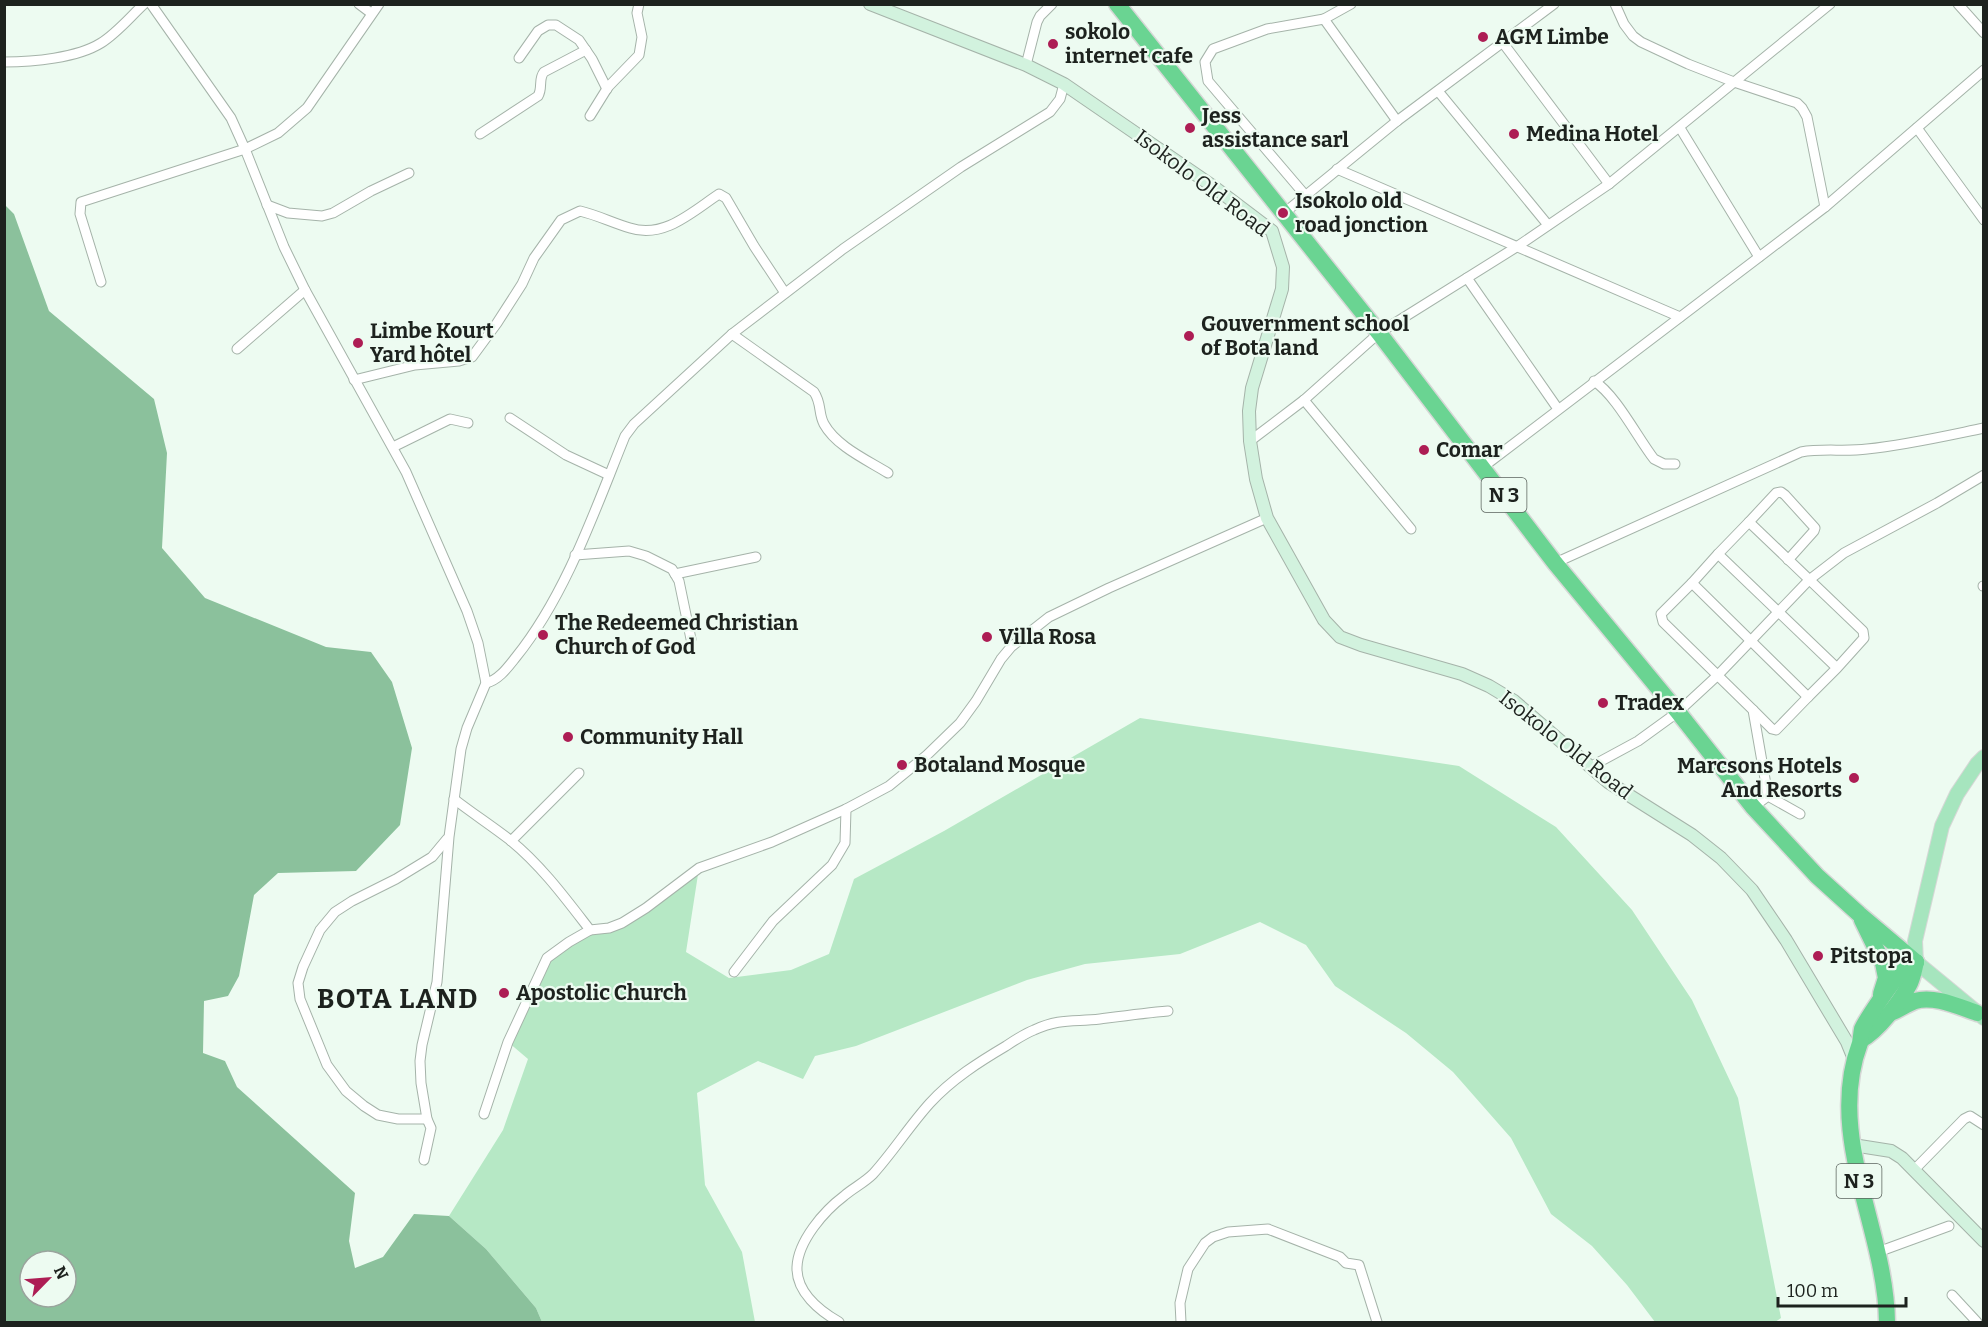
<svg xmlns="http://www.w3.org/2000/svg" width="1988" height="1327" font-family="Bitter,serif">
<rect width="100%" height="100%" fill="#edfbf1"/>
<path fill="#b6e8c5" d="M 1140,718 L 1459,766 L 1556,827 L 1632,910 L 1692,1000 L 1738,1098 L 1781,1318 L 1775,1322 L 1655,1322 L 1627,1285 L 1592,1246 L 1551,1214 L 1511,1138 L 1453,1072 L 1406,1033 L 1335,986 L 1306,945 L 1260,922 L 1180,954 L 1085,964 L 1027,980 L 856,1046 L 815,1056 L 803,1079 L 758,1061 L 697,1093 L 705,1185 L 742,1252 L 755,1322 L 542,1322 L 536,1308 L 486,1249 L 449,1216 L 503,1130 L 528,1059 L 508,1042 L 547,958 L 603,927 L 613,927 L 699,868 L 686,952 L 729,978 L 791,970 L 829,954 L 854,879 L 944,831 Z"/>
<path fill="#8bc19c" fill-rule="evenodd" d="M 5,205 L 14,214 L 49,311 L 154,399 L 167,453 L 162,548 L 205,598 L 326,647 L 371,652 L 392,682 L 412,748 L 400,825 L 356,871 L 278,873 L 254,895 L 239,976 L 228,996 L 204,1001 L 203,1053 L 225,1061 L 237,1087 L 355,1193 L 349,1241 L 355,1268 L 383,1257 L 414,1214 L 449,1216 L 486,1249 L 536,1308 L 542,1322 L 5,1322 ZM 30,1261 L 66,1261 L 66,1297 L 30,1297 Z"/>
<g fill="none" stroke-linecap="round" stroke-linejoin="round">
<g stroke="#a5b3a9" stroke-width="11">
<g id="street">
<path d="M 151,4 L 231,118 L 245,149 L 284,247 L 305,290 L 406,472 L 467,611 L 478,643 L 486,683 L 467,728 L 461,749 L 449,837 L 437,982 L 422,1045 L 420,1061 L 421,1083 L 427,1119 L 431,1128 L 424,1160"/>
<path d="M 359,4 L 371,13"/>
<path d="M 1615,4 L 1624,24 L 1633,36 L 1641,42 L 1688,64 L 1734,82 L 1797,103 L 1802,108 L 1807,117 L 1825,207"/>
<path d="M 1958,4 L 1984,33"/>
<path d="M 1324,19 L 1351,4"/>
<path d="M 1503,43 L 1609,184"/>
<path d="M 519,58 L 538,31 L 548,25 L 556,25 L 579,40 L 592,59 L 607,89"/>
<path d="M 4,62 C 33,62 77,58 101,43 C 117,33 130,17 144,4"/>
<path d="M 1026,65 L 1037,22 L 1040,16 L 1052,4"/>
<path d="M 1438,91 L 1548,225"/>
<path d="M 590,116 L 608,87 L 639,55 L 642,37 L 637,13 L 639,4"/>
<path d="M 1680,128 L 1759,257"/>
<path d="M 1917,128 L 1984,220"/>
<path d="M 480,134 L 538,96 C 543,88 538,79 544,72 L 586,50"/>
<path d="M 1337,169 L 1680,317"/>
<path d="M 1305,195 L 1208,81 L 1205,62 L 1213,49 L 1267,29 L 1324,19 L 1397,121"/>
<path d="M 267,205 L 288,213 L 322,216 L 333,213 L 371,191 L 409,173"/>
<path d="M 1283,214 L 1397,121 L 1554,4"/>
<path d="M 1467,278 L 1558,409"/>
<path d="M 101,282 L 80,214 L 81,202 L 245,149 L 278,133 L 307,108 L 379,4"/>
<path d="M 732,334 L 814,392 C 822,404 818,413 824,424 C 836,446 867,460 888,473"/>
<path d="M 237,349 L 305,290"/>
<path d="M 354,380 L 415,365 L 459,361 L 472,357 L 497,323 L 522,284 L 534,258 L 561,220 L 580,211 C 597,215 613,223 630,228 C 664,239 692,212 719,194 L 726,198 L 754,246 L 785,293"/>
<path d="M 1594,381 C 1616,395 1637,437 1654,459 L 1664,464 L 1675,464"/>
<path d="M 1304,400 L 1411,529"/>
<path d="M 510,418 L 566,455 L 609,475"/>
<path d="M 1250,441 L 1304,400 L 1379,333 L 1518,246 L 1609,184 L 1830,4"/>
<path d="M 393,447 L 450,419 L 468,423"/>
<path d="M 1483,467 L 1825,207 L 1984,70"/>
<path d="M 1749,522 L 1776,493 L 1781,492 L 1785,495 L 1815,528 L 1814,531 L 1788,560"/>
<path d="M 575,555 L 629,551 L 646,556 L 672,569 L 679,581 L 691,639"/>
<path d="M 1555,563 L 1801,452 C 1823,448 1845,452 1867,449 C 1906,445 1945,436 1984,428"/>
<path d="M 675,574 L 756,557"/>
<path d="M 1692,583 L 1718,554"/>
<path d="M 1983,586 L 1984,586"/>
<path d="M 486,683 C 499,680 508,667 516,657 C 566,595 595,510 625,436 L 634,424 L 732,334 L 843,249 L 961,167 L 1050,112 L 1060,99 L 1064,84"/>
<path d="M 1753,710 L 1772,729 L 1776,730 L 1808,697"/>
<path d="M 1590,767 L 1638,741 L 1678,712 L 1718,675 L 1809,580 L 1844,553 L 1937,503 L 1984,475"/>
<path d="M 1768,796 L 1753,710 L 1663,622 L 1661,614 L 1692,583 L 1808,697 L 1837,668 L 1718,554 L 1749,522 L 1863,631 L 1864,638 L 1837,668"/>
<path d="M 454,799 C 472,813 492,826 510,840 C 541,865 566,899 590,930 L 609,928 L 622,923 L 646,908 L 699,868 L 772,842 L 846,809 L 889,786 L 927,755 L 960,723 L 976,701 L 1001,659 L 1011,647 L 1049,617 L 1109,588 L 1267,518"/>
<path d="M 1753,807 L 1768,796 L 1800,814"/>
<path d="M 511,841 L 579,773"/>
<path d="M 734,972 L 773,921 L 832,865 L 845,843 L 846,809"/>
<path d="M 484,1114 L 508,1042 L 547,958 L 569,942 L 590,930"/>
<path d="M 427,1119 L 398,1119 L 378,1115 L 364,1106 L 346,1091 L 327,1065 L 300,999 L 298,983 L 303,967 L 320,930 L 335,912 L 352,901 L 396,879 L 432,857 L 447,839"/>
<path d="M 1914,1170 L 1964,1119 L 1970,1116 L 1984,1125"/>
<path d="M 1878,1252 L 1949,1226"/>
<path d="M 1952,1295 L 1977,1322"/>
<path d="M 839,1322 C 820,1311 796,1292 797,1267 C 798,1241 824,1211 844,1196 C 853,1188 864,1183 873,1174 C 893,1152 910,1125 930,1103 C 952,1079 979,1062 1006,1046 C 1015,1040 1024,1034 1034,1030 C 1060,1018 1074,1022 1100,1019 C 1123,1016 1145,1013 1168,1011"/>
<path d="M 1181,1322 L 1180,1303 L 1188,1269 L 1205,1243 L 1213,1237 L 1228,1232 L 1268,1229 L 1340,1257 L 1346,1263 L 1359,1265 L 1377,1322"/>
</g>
</g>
<g stroke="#a5b3a9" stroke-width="14">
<g id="secondary">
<path d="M 870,4 L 1026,65 L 1064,84 L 1214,187 L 1272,231 L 1283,267 L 1282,289 L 1252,388 L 1249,411 L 1250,441 L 1256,479 L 1267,518 L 1324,620 L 1340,637 L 1361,645 L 1462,674 L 1489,686 L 1514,701 L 1608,782 L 1692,835 L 1721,858 L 1752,890 L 1786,940 L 1847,1042 L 1854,1059"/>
<path d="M 1853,1145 L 1891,1151 L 1902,1158 L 1984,1241"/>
</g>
</g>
<g stroke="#d6d7d6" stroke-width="16">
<path id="primary" d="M 1984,757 L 1977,764 L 1957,794 L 1942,826 L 1915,941 L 1916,962 L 1984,1018"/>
</g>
<g stroke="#d6d7d6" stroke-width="19">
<g id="highway">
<path d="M 1117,4 L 1379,333 L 1555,563 L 1678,712 L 1753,807 L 1817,876 L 1859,914 L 1916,962"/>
<path d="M 1862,920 L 1883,963 L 1886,978 L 1881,994"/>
<path d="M 1893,1012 C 1900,1009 1907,1004 1915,1001 C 1934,995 1959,1007 1977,1013"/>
<path d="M 1861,1040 C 1878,1031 1900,1002 1909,985 C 1913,978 1914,969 1916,962"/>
<path d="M 1887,1322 C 1886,1229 1825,1136 1860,1043 C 1861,1038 1861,1034 1862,1029 C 1866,1020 1891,983 1898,976 C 1903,970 1910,966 1916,962"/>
</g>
</g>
<use href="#street" stroke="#fff" stroke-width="9"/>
<use href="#secondary" stroke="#d2f2de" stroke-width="12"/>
<use href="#primary" stroke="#a6e5be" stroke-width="14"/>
<use href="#highway" stroke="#6ad492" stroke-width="16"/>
</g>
<g fill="#ad1d54" stroke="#edfbf1" stroke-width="2">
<circle cx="1483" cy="37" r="6"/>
<circle cx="1053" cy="44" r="6"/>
<circle cx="1190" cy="128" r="6"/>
<circle cx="1514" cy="134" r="6"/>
<circle cx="1283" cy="213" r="6"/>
<circle cx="1189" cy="336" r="6"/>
<circle cx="358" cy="343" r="6"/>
<circle cx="1424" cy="450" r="6"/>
<circle cx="543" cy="635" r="6"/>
<circle cx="987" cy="637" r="6"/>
<circle cx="1603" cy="703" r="6"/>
<circle cx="568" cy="737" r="6"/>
<circle cx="902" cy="765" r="6"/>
<circle cx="1854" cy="778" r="6"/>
<circle cx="1818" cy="956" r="6"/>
<circle cx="504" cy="993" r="6"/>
</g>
<g text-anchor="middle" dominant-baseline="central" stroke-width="4.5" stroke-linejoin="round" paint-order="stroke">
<g fill="#edfbf1" stroke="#5b635d" stroke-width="1.5">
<rect x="1481.5" y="478" width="45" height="34" rx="4.5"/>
<rect x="1836.5" y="1164" width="45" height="34" rx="4.5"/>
</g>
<g font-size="20" font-weight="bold" fill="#1d221e">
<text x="1504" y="495">N 3</text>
<text x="1859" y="1181">N 3</text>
</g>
<g font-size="21" font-weight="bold" fill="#1d221e" stroke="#edfbf1" text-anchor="start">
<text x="1065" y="32">sokolo<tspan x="1065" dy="24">internet cafe</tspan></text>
<text x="1495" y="37">AGM Limbe</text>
<text x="1202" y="116">Jess<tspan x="1202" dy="24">assistance sarl</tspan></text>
<text x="1526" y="134">Medina Hotel</text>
<text x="1295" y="201">Isokolo old<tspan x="1295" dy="24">road jonction</tspan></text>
<text x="1201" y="324">Gouvernment school<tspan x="1201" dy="24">of Bota land</tspan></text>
<text x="370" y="331">Limbe Kourt<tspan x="370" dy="24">Yard hôtel</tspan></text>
<text x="1436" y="450">Comar</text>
<text x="555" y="623">The Redeemed Christian<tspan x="555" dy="24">Church of God</tspan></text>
<text x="999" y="637">Villa Rosa</text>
<text x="1615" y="703">Tradex</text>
<text x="580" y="737">Community Hall</text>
<text x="914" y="765">Botaland Mosque</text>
<text x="1842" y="766" text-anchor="end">Marcsons Hotels<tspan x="1842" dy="24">And Resorts</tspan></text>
<text x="1830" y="956">Pitstopa</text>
<text x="516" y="993">Apostolic Church</text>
</g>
<g font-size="21" fill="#1d221e" stroke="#edfbf1">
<text transform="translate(1202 183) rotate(37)">Isokolo Old Road</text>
<text transform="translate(1566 745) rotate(38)">Isokolo Old Road</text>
</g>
<g font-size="27" font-weight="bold" letter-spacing="1.5" fill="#1d221e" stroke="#edfbf1">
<text x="398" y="999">BOTA LAND</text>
</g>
</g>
<rect width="1988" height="1327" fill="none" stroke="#1d221e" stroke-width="12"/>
<g transform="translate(48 1279) rotate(65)"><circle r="28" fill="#edfbf1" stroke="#9aa49d" stroke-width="1.5"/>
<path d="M0-4.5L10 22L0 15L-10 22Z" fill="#ad1d54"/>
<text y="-9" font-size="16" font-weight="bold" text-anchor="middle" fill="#1d221e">N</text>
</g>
<path d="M1778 1297v9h128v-9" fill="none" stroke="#1d221e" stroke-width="3"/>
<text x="1787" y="1297" font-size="18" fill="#1d221e" stroke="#edfbf1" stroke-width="4.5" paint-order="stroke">100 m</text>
</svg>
